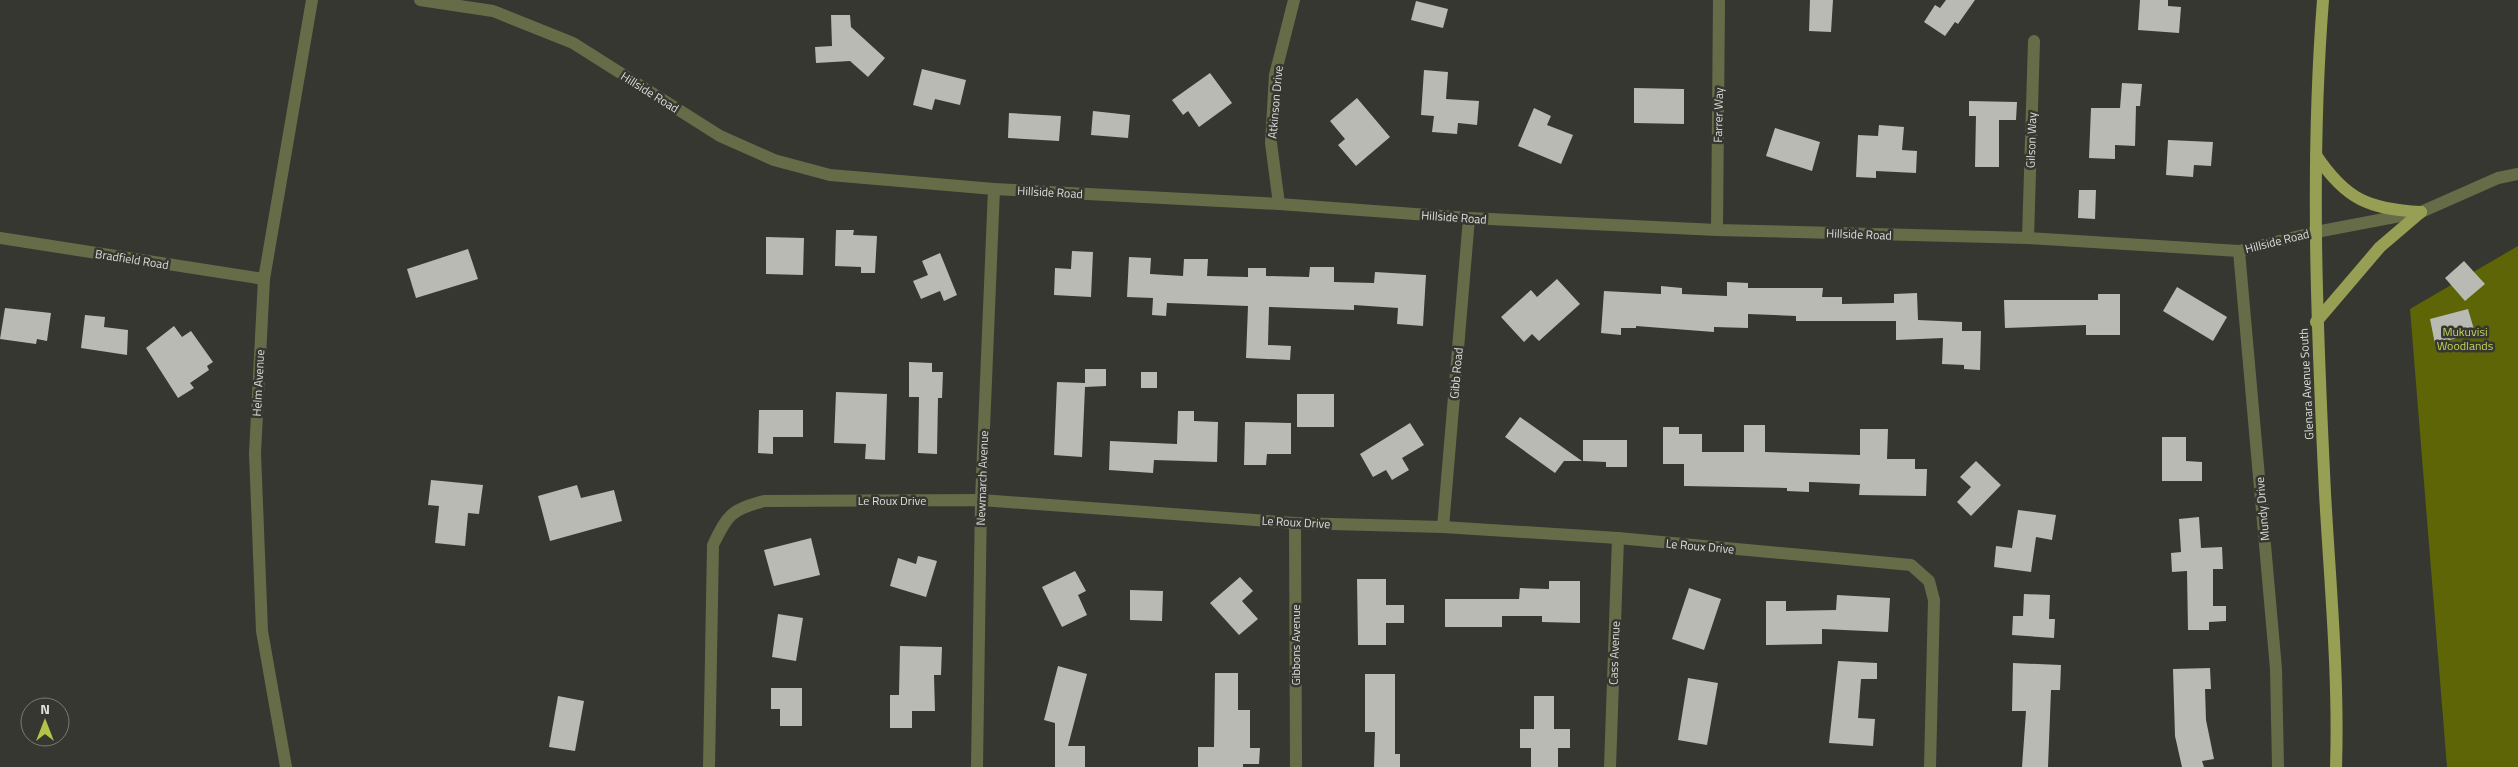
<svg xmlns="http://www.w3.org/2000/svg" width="2518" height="767" font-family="'Titillium Web',sans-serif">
<rect width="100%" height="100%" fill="#363731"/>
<path fill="#5d6506" d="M 2518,246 L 2518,767 L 2447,767 L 2410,309 Z"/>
<g fill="#b9bab3">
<path d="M 1810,0 L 1833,0 L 1831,32 L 1809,31 Z"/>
<path d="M 1946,0 L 1975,0 L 1958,24 L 1955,22 L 1945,36 L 1924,22 L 1935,5 L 1940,8 Z"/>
<path d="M 2140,0 L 2168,0 L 2168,6 L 2181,7 L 2179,33 L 2138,30 Z"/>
<path d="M 1416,1 L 1448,9 L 1443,28 L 1411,20 Z"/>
<path d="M 831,15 L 850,15 L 851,27 L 885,58 L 868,77 L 850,61 L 816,63 L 815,47 L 832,46 Z"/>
<path d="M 922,69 L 966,80 L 960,105 L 935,99 L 932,110 L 913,105 Z"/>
<path d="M 1424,70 L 1448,72 L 1446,99 L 1479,101 L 1477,125 L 1458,123 L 1457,134 L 1432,132 L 1434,116 L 1421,115 Z"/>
<path d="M 1210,73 L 1232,103 L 1199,127 L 1188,111 L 1183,115 L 1172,100 Z"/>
<path d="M 2122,83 L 2142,84 L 2140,106 L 2136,106 L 2135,146 L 2115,145 L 2115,159 L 2089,158 L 2091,108 L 2120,108 Z"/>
<path d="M 1634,88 L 1684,89 L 1684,124 L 1634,123 Z"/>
<path d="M 1357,98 L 1390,137 L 1356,166 L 1338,145 L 1345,139 L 1330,121 Z"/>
<path d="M 1969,101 L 2017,102 L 2016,120 L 1999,120 L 1999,167 L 1975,167 L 1976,116 L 1969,116 Z"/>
<path d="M 1534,108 L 1551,116 L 1547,125 L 1573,135 L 1561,164 L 1518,146 Z"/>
<path d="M 1093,111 L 1130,115 L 1128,138 L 1091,135 Z"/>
<path d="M 1009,113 L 1061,116 L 1059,141 L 1008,138 Z"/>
<path d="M 1879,125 L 1904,127 L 1902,150 L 1917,151 L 1916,173 L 1876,171 L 1876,178 L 1856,177 L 1858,135 L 1878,136 Z"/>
<path d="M 1775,128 L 1820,142 L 1812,171 L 1766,156 Z"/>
<path d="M 2168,140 L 2213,142 L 2211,166 L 2194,165 L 2193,177 L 2166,175 Z"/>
<path d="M 2079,190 L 2096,190 L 2095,219 L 2078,218 Z"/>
<path d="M 836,230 L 854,230 L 853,235 L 877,236 L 875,273 L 861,273 L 861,267 L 835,266 Z"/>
<path d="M 766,237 L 804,238 L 803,275 L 766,274 Z"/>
<path d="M 468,249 L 478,279 L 416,298 L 407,269 Z"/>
<path d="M 1072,251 L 1093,252 L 1091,297 L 1054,295 L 1055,268 L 1071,269 Z"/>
<path d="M 940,253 L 957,295 L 944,301 L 940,291 L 921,299 L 913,281 L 928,275 L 922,261 Z"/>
<path d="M 1129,257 L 1151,258 L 1150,274 L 1183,276 L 1184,259 L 1208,259 L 1207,276 L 1248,277 L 1248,268 L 1266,268 L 1266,276 L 1309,277 L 1310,267 L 1334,267 L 1334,282 L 1374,283 L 1375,272 L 1426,275 L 1423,326 L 1397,324 L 1398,308 L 1354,305 L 1354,310 L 1269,307 L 1268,345 L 1291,346 L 1290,360 L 1246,358 L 1248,306 L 1167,303 L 1166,316 L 1152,315 L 1153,298 L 1127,297 Z"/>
<path d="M 2464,261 L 2485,284 L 2465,301 L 2445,278 Z"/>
<path d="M 1557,279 L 1580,304 L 1539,341 L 1532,334 L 1524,342 L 1501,317 L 1531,290 L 1537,297 Z"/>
<path d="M 1727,282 L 1748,283 L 1748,288 L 1823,288 L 1822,297 L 1842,297 L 1842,304 L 1894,303 L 1894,294 L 1917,293 L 1918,320 L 1962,322 L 1962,331 L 1981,331 L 1980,370 L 1964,369 L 1964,365 L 1942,364 L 1943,338 L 1896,340 L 1896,321 L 1796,321 L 1796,316 L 1748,314 L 1748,328 L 1714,327 L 1714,332 L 1636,326 L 1636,328 L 1621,328 L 1621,335 L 1601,333 L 1604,291 L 1661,294 L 1661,286 L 1682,288 L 1682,294 L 1727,296 Z"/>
<path d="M 2177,287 L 2227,317 L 2213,341 L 2163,311 Z"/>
<path d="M 2098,294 L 2120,294 L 2120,335 L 2086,335 L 2086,325 L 2005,328 L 2004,300 L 2098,300 Z"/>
<path d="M 5,308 L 51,313 L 47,341 L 37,339 L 36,344 L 0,339 Z"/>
<path d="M 2468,309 L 2475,333 L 2435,344 L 2430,319 Z"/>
<path d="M 85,315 L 105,317 L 104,327 L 128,330 L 127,355 L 81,348 Z"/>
<path d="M 174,326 L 182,337 L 191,331 L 213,362 L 207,366 L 209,370 L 190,383 L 194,388 L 178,398 L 146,348 Z"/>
<path d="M 909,362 L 932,363 L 932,372 L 943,372 L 942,398 L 938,398 L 937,454 L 918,453 L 919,397 L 909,397 Z"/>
<path d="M 1085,369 L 1106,369 L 1106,386 L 1085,387 L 1082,457 L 1054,455 L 1057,382 L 1085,383 Z"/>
<rect x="1141" y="372" width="16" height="16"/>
<path d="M 836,392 L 887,394 L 885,460 L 865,459 L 866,444 L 834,443 Z"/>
<rect x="1297" y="394" width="37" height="33"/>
<path d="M 759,410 L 803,410 L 803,437 L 773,437 L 773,454 L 758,453 Z"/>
<path d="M 1178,411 L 1194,411 L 1194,421 L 1218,422 L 1217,462 L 1154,460 L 1153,473 L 1109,470 L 1110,441 L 1177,444 Z"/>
<path d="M 1520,417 L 1582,461 L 1564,461 L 1555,473 L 1505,437 Z"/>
<path d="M 1245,422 L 1291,423 L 1291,454 L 1267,454 L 1266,465 L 1244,465 Z"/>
<path d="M 1410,423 L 1424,445 L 1402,458 L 1409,470 L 1392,480 L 1386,470 L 1373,477 L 1360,454 Z"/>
<path d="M 1744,425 L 1765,425 L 1765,452 L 1860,455 L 1860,429 L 1888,429 L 1887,459 L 1915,459 L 1915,469 L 1927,469 L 1926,496 L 1859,495 L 1860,484 L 1809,482 L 1809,492 L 1787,491 L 1787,488 L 1684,486 L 1684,464 L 1663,464 L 1663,427 L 1679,427 L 1679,434 L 1702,434 L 1702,452 L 1744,452 Z"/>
<path d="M 2162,437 L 2186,437 L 2186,461 L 2202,462 L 2202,481 L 2162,481 Z"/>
<path d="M 1583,440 L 1627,440 L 1627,467 L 1606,467 L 1606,462 L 1583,461 Z"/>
<path d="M 1976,461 L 2001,485 L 1971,516 L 1957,502 L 1971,487 L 1960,477 Z"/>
<path d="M 431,480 L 483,485 L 479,514 L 468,513 L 465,546 L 435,543 L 439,506 L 428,505 Z"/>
<path d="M 577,485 L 581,498 L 614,490 L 622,521 L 550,541 L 538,496 Z"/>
<path d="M 2018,510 L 2056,515 L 2052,540 L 2036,537 L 2031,572 L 1994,567 L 1996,546 L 2012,548 Z"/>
<path d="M 2199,517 L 2201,548 L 2222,547 L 2223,569 L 2213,569 L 2213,606 L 2226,606 L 2226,621 L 2209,622 L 2209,630 L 2188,630 L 2187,571 L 2172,572 L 2171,553 L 2181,552 L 2179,519 Z"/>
<path d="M 811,538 L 820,575 L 774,586 L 764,550 Z"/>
<path d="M 918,556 L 937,561 L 926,597 L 890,586 L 898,558 L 916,564 Z"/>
<path d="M 1075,571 L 1086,591 L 1078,595 L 1087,615 L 1062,627 L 1042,587 Z"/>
<path d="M 1240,577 L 1253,591 L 1242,601 L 1258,619 L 1239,635 L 1210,603 Z"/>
<path d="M 1357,579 L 1386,579 L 1386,605 L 1404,605 L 1404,623 L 1386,623 L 1386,645 L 1358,645 Z"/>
<path d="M 1549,581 L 1580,581 L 1580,623 L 1542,622 L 1542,616 L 1502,616 L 1502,627 L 1445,627 L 1445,599 L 1519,599 L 1520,588 L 1549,589 Z"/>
<path d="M 1689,588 L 1721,599 L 1704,650 L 1672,639 Z"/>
<path d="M 1130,590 L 1163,591 L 1162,621 L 1130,620 Z"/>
<path d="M 2024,594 L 2050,595 L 2049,619 L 2055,619 L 2054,638 L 2012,635 L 2013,616 L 2023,616 Z"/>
<path d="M 1837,595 L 1890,598 L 1888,632 L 1822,629 L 1822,644 L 1766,645 L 1766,601 L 1786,601 L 1786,611 L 1836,610 Z"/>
<path d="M 778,614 L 803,618 L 796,661 L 772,657 Z"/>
<path d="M 900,646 L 942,647 L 941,675 L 934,675 L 935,711 L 912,711 L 912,728 L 890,728 L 890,695 L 899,695 Z"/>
<path d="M 1838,661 L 1877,663 L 1877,679 L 1861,679 L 1858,718 L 1875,719 L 1873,746 L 1829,743 Z"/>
<path d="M 2013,663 L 2061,665 L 2060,690 L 2051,690 L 2048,767 L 2022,767 L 2026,711 L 2012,711 Z"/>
<path d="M 1058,666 L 1087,674 L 1068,746 L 1085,746 L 1085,767 L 1055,767 L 1055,723 L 1044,720 Z"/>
<path d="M 2210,668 L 2211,689 L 2205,689 L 2206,720 L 2214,759 L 2202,761 L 2204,767 L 2182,767 L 2175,736 L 2173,669 Z"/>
<path d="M 1215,673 L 1238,673 L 1238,710 L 1250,710 L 1250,748 L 1260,748 L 1259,764 L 1243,764 L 1243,767 L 1198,767 L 1198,747 L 1214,747 Z"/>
<path d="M 1365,674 L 1395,674 L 1395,754 L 1400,754 L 1400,767 L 1374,767 L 1375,732 L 1365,732 Z"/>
<path d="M 1688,678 L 1718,683 L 1707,745 L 1678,740 Z"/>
<path d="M 771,688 L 802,688 L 802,726 L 780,726 L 780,709 L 771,709 Z"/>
<path d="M 558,696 L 584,701 L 575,751 L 549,747 Z"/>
<path d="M 1534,696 L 1554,696 L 1554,729 L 1570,729 L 1570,748 L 1558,748 L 1558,767 L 1531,767 L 1531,748 L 1520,748 L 1520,729 L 1534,729 Z"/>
</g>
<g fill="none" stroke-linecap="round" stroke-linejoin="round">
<g stroke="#676c48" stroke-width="12">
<path d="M 420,0 L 493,11 L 573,43 L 720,136 L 774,160 L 830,175 L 994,189 L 1279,204 L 1469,218 L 1717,230 L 2028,238 L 2239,251 L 2316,232 L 2421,212 L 2498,178 L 2518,174"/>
<path d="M 1279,204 L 1271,143 L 1275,75 L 1294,0"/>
<path d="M 1717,230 L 1719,0"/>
<path d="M 0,238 L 264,279"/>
<path d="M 2028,238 L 2034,41"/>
<path d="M 2239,251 L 2276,669 L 2278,767"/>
<path d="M 1295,523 L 1296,767"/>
<path d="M 1443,527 L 1469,218"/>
<path d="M 286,767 L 262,631 L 255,453 L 264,279 L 312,0"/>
<path d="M 709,767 L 713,545 C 728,514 731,510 764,501 L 981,500 L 1295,523 L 1443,527 L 1618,538 L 1911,565 L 1929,581 L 1934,600 L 1930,767"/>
<path d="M 977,767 L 981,500 L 994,189"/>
<path d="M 1610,767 L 1618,538"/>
</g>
<g stroke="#969f53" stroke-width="12">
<path d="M 2323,0 C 2310,164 2317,329 2325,493 C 2330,584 2339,676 2336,767"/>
<path d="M 2316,155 C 2346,200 2369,209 2421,212"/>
<path d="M 2316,322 L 2380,247 L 2421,212"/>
</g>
</g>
<g text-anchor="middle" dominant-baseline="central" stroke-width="5" stroke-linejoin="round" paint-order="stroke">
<g font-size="12" fill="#dddeda" stroke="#363731">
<text transform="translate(650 92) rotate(32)">Hillside Road</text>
<text transform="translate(1275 102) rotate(-85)">Atkinson Drive</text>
<text transform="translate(1718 115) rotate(-89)">Farrer Way</text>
<text transform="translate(2031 140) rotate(-88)">Gilson Way</text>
<text transform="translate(1050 192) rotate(3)">Hillside Road</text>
<text transform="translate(1454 217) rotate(4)">Hillside Road</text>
<text transform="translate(1859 234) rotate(2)">Hillside Road</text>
<text transform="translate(2277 241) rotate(-14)">Hillside Road</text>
<text transform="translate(132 259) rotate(9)">Bradfield Road</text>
<text transform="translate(1456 373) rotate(-85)">Gibb Road</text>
<text transform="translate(258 383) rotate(-87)">Helm Avenue</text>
<text transform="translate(2306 384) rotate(-93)">Glenara Avenue South</text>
<text transform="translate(982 478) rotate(-88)">Newmarch Avenue</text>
<text x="892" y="500">Le Roux Drive</text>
<text transform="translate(2262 509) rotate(-95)">Mundy Drive</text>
<text transform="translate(1296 522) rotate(3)">Le Roux Drive</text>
<text transform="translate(1700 546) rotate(5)">Le Roux Drive</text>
<text transform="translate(1295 645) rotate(-90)">Gibbons Avenue</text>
<text transform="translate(1614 653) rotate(-88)">Cass Avenue</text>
</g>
<g font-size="12" fill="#c4d255" stroke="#363731">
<text x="2465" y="331">Mukuvisi<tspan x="2465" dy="14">Woodlands</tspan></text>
</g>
</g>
<g transform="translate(45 722)"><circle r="24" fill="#363731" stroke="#797a75"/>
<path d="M0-4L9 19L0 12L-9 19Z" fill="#b5c24a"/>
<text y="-8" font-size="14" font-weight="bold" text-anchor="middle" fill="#dddeda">N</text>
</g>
</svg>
